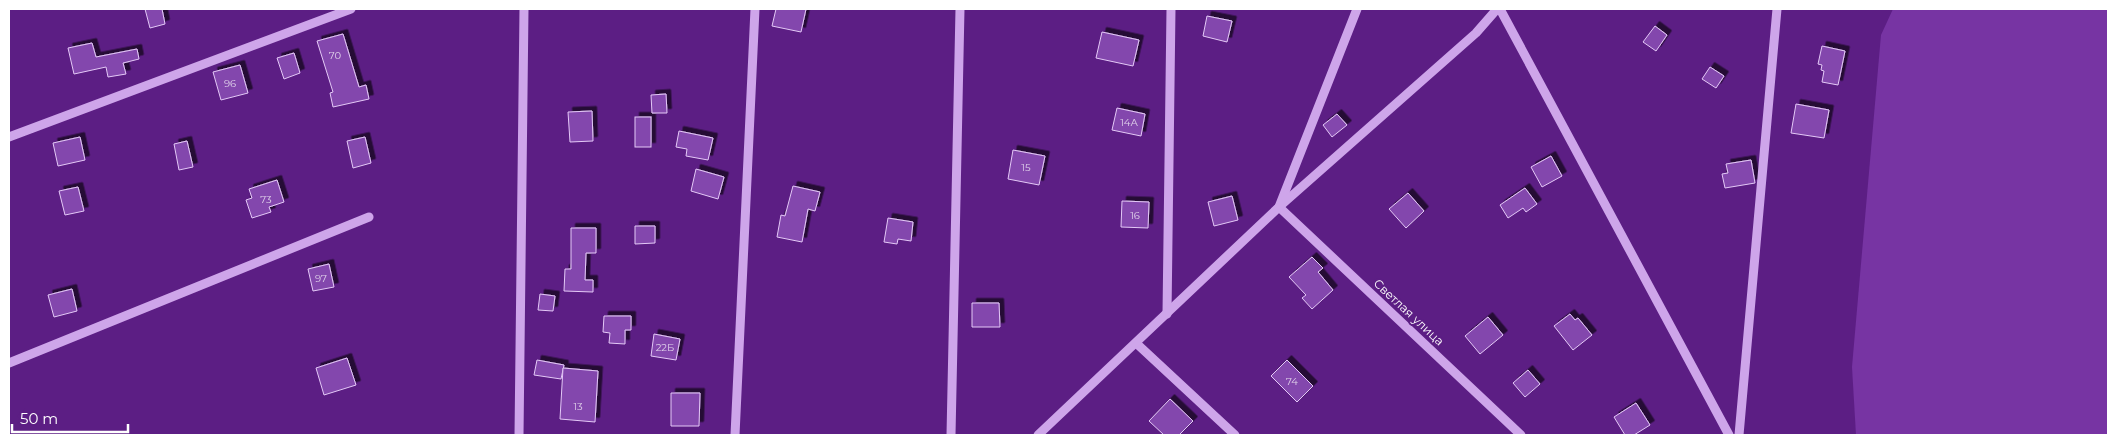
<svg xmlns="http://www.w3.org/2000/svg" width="2117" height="444" font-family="Montserrat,sans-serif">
<defs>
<filter id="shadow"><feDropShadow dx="4.5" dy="-4.5" stdDeviation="0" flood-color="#0009"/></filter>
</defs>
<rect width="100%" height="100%" fill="#5c1e84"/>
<path fill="#7734a3" d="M 1893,9 L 2108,9 L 2108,435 L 1856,435 L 1852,367 L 1881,35 Z"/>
<g fill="#8346ad" stroke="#e4c9f7" filter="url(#shadow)">
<path d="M 145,9 L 162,9 L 165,24 L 150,28 Z"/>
<path d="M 776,9 L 806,9 L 801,32 L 772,26 Z"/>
<path d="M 1207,16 L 1232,21 L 1227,42 L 1203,36 Z"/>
<path d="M 1655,26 L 1667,35 L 1656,51 L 1643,42 Z"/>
<path d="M 1102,32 L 1139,40 L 1133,66 L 1096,58 Z"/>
<path d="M 343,34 L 359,87 L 366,85 L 369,99 L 333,107 L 330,93 L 333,92 L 317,41 Z"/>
<path d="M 92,43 L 96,57 L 137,49 L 139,59 L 123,63 L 126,74 L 108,77 L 106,67 L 74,74 L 68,48 Z"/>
<path d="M 1822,46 L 1845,51 L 1838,85 L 1822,82 L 1824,71 L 1821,70 L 1822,65 L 1818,64 Z"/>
<path d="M 294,53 L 300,73 L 284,79 L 277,58 Z"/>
<path d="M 240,65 L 248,93 L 221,100 L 213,72 Z"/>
<path d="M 1710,67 L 1724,76 L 1716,88 L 1702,79 Z"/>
<path d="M 666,94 L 667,113 L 652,113 L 651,95 Z"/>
<path d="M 1796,104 L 1829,110 L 1824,138 L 1791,133 Z"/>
<path d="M 1117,108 L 1145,114 L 1141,136 L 1112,130 Z"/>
<path d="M 592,111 L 593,141 L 570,142 L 568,112 Z"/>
<path d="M 1337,114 L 1347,125 L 1332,137 L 1323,125 Z"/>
<rect x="635" y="117" width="16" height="30"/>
<path d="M 679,131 L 713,138 L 708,160 L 686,156 L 687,149 L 676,147 Z"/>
<path d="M 80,137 L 85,160 L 58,166 L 53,143 Z"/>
<path d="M 365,137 L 371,163 L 353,168 L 347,141 Z"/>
<path d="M 187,141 L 193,167 L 179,170 L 174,144 Z"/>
<path d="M 1013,150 L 1045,156 L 1039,185 L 1008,179 Z"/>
<path d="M 1551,156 L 1562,176 L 1542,187 L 1531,167 Z"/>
<path d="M 1751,160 L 1755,183 L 1725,188 L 1722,174 L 1728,173 L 1726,164 Z"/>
<path d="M 696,169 L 724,177 L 718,199 L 691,191 Z"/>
<path d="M 277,180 L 284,202 L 269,207 L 271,212 L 252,218 L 246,200 L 252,198 L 249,189 Z"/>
<path d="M 793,186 L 820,192 L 815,211 L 808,209 L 802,242 L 777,237 L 781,215 L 785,216 Z"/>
<path d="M 78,187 L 84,211 L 65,215 L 59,191 Z"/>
<path d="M 1525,188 L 1537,204 L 1526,212 L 1523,208 L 1508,218 L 1500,205 Z"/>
<path d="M 1408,193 L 1424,211 L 1406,228 L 1389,209 Z"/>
<path d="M 1232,196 L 1238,220 L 1214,226 L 1208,202 Z"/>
<path d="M 1122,201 L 1149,202 L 1148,228 L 1121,227 Z"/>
<path d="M 888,218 L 913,222 L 911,241 L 898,239 L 897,244 L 884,242 Z"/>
<path d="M 635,226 L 655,226 L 655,243 L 635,244 Z"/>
<path d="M 571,228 L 596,228 L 596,253 L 586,253 L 585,280 L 593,280 L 593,292 L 564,291 L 565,269 L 571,269 Z"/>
<path d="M 1312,257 L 1323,268 L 1318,272 L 1333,290 L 1312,309 L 1302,298 L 1306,295 L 1289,277 Z"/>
<path d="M 329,264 L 334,287 L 313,291 L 308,269 Z"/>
<path d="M 72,289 L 77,311 L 54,317 L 48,295 Z"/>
<path d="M 540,294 L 555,296 L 553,311 L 538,310 Z"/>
<path d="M 972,303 L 999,303 L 1000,327 L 972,327 Z"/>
<path d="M 1570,314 L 1575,320 L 1578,318 L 1592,335 L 1573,350 L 1554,326 Z"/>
<path d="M 604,316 L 631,316 L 631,330 L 625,330 L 625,344 L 609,343 L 610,333 L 603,332 Z"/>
<path d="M 1488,317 L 1503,335 L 1480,354 L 1465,336 Z"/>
<path d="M 654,334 L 680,339 L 676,360 L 651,356 Z"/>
<path d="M 347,358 L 356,385 L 324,395 L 316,368 Z"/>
<path d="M 537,360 L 564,365 L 561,379 L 534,375 Z"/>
<path d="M 1287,360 L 1313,386 L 1297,402 L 1271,376 Z"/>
<path d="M 563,368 L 598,371 L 595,422 L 560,419 Z"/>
<path d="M 1528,370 L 1540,384 L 1525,397 L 1513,383 Z"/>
<path d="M 671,393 L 700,393 L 699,426 L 671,426 Z"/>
<path d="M 1170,399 L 1193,421 L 1179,435 L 1164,435 L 1149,421 Z"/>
<path d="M 1636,403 L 1650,425 L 1634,435 L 1625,435 L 1614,417 Z"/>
</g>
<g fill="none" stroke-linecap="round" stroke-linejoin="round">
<g stroke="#cea5ea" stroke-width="9">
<path d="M 1357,9 L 1279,207 L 1521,435"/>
<path d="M 1500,9 L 1729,435"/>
<path d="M 9,137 L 351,9"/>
<path d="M 1167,314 L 1171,9"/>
<path d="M 1136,343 L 1235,435"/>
<path d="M 9,363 L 369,217"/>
<path d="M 519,435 L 524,9"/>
<path d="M 735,435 L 755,9"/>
<path d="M 951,435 L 960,9"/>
<path d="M 1038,435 L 1279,207 L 1476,33 L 1497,9"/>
<path d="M 1739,435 L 1777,9"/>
</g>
</g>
<g text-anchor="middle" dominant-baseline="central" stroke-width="4" stroke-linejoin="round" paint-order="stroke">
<g font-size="10" fill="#e0d1ea">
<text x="335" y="55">70</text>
<text x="230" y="83">96</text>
<text x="1129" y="122">14А</text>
<text x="1026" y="167">15</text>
<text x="266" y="199">73</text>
<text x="1135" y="215">16</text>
<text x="321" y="278">97</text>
<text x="665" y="347">22Б</text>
<text x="1292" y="381">74</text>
<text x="578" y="406">13</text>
</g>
<g font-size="12" fill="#fff" stroke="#5c1e84">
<text transform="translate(1409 312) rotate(43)">Светлая улица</text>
</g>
</g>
<rect width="2117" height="444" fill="none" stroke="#ffffff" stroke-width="20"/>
<path d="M12 424v8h116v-8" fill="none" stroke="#ffffff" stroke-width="2.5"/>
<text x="20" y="424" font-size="15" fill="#ffffff" stroke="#5c1e84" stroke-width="4" paint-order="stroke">50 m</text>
</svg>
